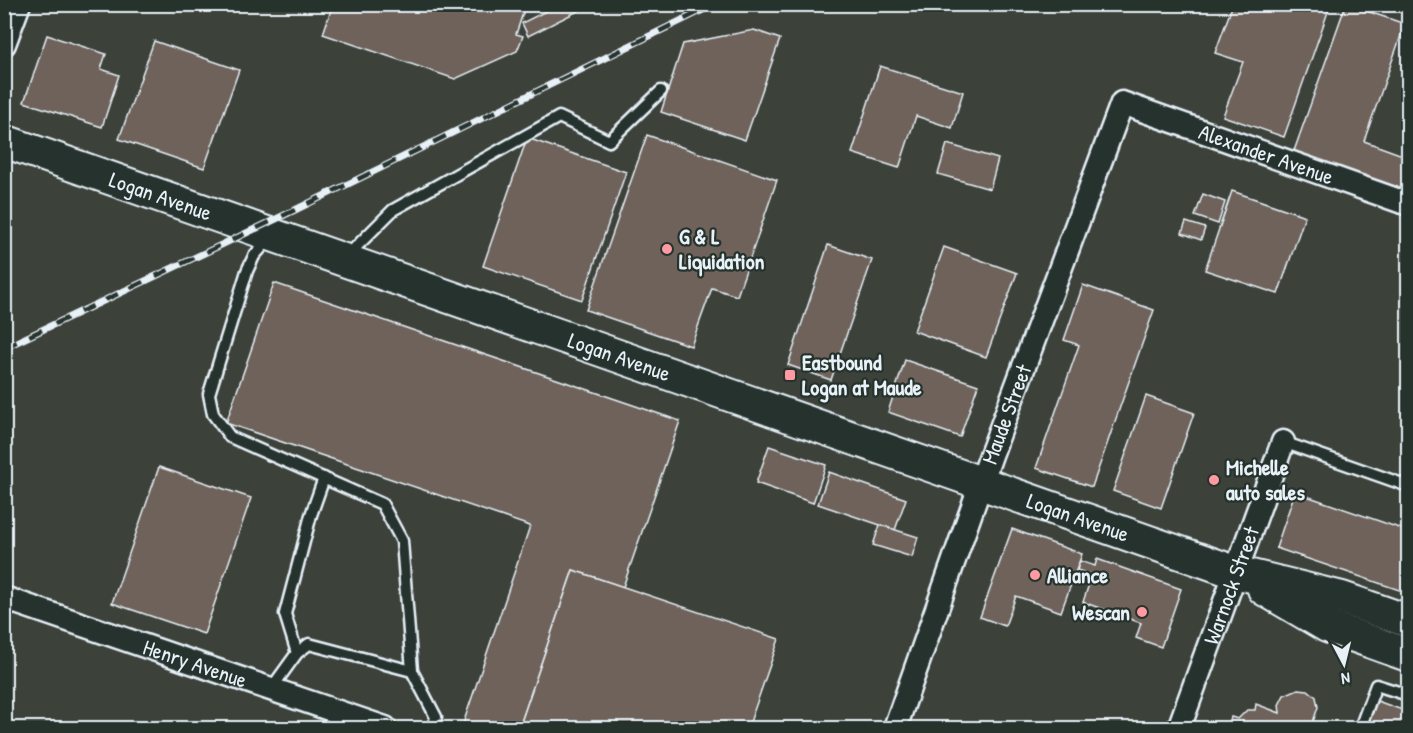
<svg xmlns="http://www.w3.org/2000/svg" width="1413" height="733" font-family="'Patrick Hand',sans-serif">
<rect width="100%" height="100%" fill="#3c413a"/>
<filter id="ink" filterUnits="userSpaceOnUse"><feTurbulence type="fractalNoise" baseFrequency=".0167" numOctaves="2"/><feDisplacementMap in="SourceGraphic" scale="12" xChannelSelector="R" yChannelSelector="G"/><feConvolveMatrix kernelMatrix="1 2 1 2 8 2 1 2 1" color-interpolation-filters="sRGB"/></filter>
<g filter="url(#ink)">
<g fill="#6e625a" stroke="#e8f1f8" stroke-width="1.5">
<path d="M 333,4 L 526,4 L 516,34 L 523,36 L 517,51 L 455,79 L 323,34 Z"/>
<path d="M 560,4 L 592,4 L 528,36 L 522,23 Z"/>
<path d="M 1233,4 L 1325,4 L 1330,6 L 1284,137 L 1223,116 L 1243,62 L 1215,53 Z"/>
<path d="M 1346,4 L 1405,24 L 1364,141 L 1408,157 L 1408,191 L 1294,151 Z"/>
<path d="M 754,30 L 780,39 L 745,140 L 661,112 L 683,44 Z"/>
<path d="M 47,35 L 106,54 L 101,69 L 119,75 L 102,127 L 24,102 Z"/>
<path d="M 154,41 L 239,70 L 204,168 L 119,139 Z"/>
<path d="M 880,66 L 963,92 L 952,128 L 916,116 L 899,168 L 852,153 Z"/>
<path d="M 647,135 L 777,180 L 737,296 L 712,288 L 691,346 L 586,310 Z"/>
<path d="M 527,138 L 626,172 L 582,300 L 483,266 Z"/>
<path d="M 947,144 L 998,159 L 990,189 L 938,174 Z"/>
<path d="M 1232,191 L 1305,216 L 1278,294 L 1205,270 Z"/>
<path d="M 1203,194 L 1225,202 L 1218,224 L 1195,216 Z"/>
<path d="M 1186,222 L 1205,228 L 1201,240 L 1182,233 Z"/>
<path d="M 828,245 L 872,260 L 831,380 L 788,365 Z"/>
<path d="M 944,247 L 1017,273 L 986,357 L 914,331 Z"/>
<path d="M 274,283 L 680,421 L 623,587 L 573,570 L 519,728 L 476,728 L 463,724 L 530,526 L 226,423 Z"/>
<path d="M 1083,285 L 1154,310 L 1092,487 L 1036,468 L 1079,345 L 1064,340 Z"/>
<path d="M 905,360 L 978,385 L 960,437 L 888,412 Z"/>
<path d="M 1146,396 L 1194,413 L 1161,508 L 1113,491 Z"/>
<path d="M 769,446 L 826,465 L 813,503 L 756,483 Z"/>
<path d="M 159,467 L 251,498 L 204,634 L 112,603 Z"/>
<path d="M 829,472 L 906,499 L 895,530 L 818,504 Z"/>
<path d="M 1295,492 L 1408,531 L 1408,593 L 1276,548 Z"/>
<path d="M 880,525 L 918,537 L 912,557 L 873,545 Z"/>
<path d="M 1012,529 L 1082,554 L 1061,612 L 1016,596 L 1005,626 L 980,617 Z"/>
<path d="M 1097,559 L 1181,589 L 1161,647 L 1136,638 L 1141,623 L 1083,602 L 1092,575 L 1077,570 L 1080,561 L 1095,566 Z"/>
<path d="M 573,570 L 779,639 L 748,728 L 519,728 Z"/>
<path d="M 1298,689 L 1308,690 L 1316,697 L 1318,707 L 1311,728 L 1216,728 L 1218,722 L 1228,726 L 1231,717 L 1238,719 L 1247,710 L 1255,710 L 1256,704 L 1280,713 L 1279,705 L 1284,695 Z"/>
<path d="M 1377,701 L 1408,712 L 1408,728 L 1367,728 Z"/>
</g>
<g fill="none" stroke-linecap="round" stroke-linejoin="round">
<g stroke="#e8f1f8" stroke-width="15">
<g id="lane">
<path d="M 271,237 L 254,256 L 247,271 L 209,394 L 213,414 L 230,437 L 382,504 L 402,541 L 412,671 L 436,717 L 433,728"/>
<path d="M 346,257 L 393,210 L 559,117 L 609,141 L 661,91"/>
<path d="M 1283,442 L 1408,486"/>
<path d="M 297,653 L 285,614 L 311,515 L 324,478"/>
<path d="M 271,689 L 297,653 L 309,644 L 412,671"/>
<path d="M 1360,728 L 1376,685 L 1408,695"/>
</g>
</g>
<g stroke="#e8f1f8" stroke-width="27">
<g id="street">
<path d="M 4,44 L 19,4"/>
<path id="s1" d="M 4,598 L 385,728"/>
<path id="s2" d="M 895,728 L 991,455 L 1122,103 L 1408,204"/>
<path id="s3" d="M 1179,728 L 1283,442"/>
</g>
</g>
<g stroke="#e8f1f8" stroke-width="36">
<g id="secondary">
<path id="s4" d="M 4,141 L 1235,572 L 1342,598 L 1408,621"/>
<path d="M 1264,589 L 1327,626 L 1408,655"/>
</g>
</g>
<use href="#lane" stroke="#26332d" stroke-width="10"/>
<use href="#street" stroke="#26332d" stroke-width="22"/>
<use href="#secondary" stroke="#26332d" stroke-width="32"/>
<g stroke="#e8f1f8" stroke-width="7">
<path id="rail" d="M 4,348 L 295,210 L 715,4"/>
</g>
<use href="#rail" stroke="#26332d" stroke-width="4.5" stroke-dasharray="14" stroke-linecap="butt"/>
</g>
</g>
<g fill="#ff9aa2" stroke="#26332d" stroke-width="2">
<circle cx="667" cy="249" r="6"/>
<rect x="784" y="369" width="12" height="12" rx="3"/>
<circle cx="1214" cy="480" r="6"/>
<circle cx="1035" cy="575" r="6"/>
<circle cx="1142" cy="612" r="6"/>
</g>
<g text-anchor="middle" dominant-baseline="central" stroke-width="4.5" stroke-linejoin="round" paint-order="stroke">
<g font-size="22" fill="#e8f1f8" stroke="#26332d">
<text stroke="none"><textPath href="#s2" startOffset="818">Alexander Avenue</textPath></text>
<text stroke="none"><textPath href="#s4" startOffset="166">Logan Avenue</textPath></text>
<text stroke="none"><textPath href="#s4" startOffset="652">Logan Avenue</textPath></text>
<text stroke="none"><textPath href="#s2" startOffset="333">Maude Street</textPath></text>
<text stroke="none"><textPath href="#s4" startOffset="1138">Logan Avenue</textPath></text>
<text stroke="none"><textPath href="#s3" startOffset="152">Warnock Street</textPath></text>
<text stroke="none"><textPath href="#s1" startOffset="202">Henry Avenue</textPath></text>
</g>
<g font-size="22" font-weight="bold" fill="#e8f1f8" stroke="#26332d" text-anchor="start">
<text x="679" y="236">G &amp; L<tspan x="679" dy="25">Liquidation</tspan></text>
<text x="802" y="362">Eastbound<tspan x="802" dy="25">Logan at Maude</tspan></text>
<text x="1226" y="467">Michelle<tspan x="1226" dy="25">auto sales</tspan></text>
<text x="1047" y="575">Alliance</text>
<text x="1130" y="612" text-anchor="end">Wescan</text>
</g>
</g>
<rect width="1413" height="733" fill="none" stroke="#26332d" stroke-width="24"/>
<rect x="12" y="12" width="1389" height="709" fill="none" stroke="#e8f1f8" stroke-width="2" filter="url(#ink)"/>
<g transform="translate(1344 664) rotate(173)" stroke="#26332d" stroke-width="4.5" paint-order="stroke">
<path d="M0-4.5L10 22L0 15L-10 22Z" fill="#e8f1f8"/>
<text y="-9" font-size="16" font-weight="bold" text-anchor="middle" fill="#e8f1f8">N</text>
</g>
</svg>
